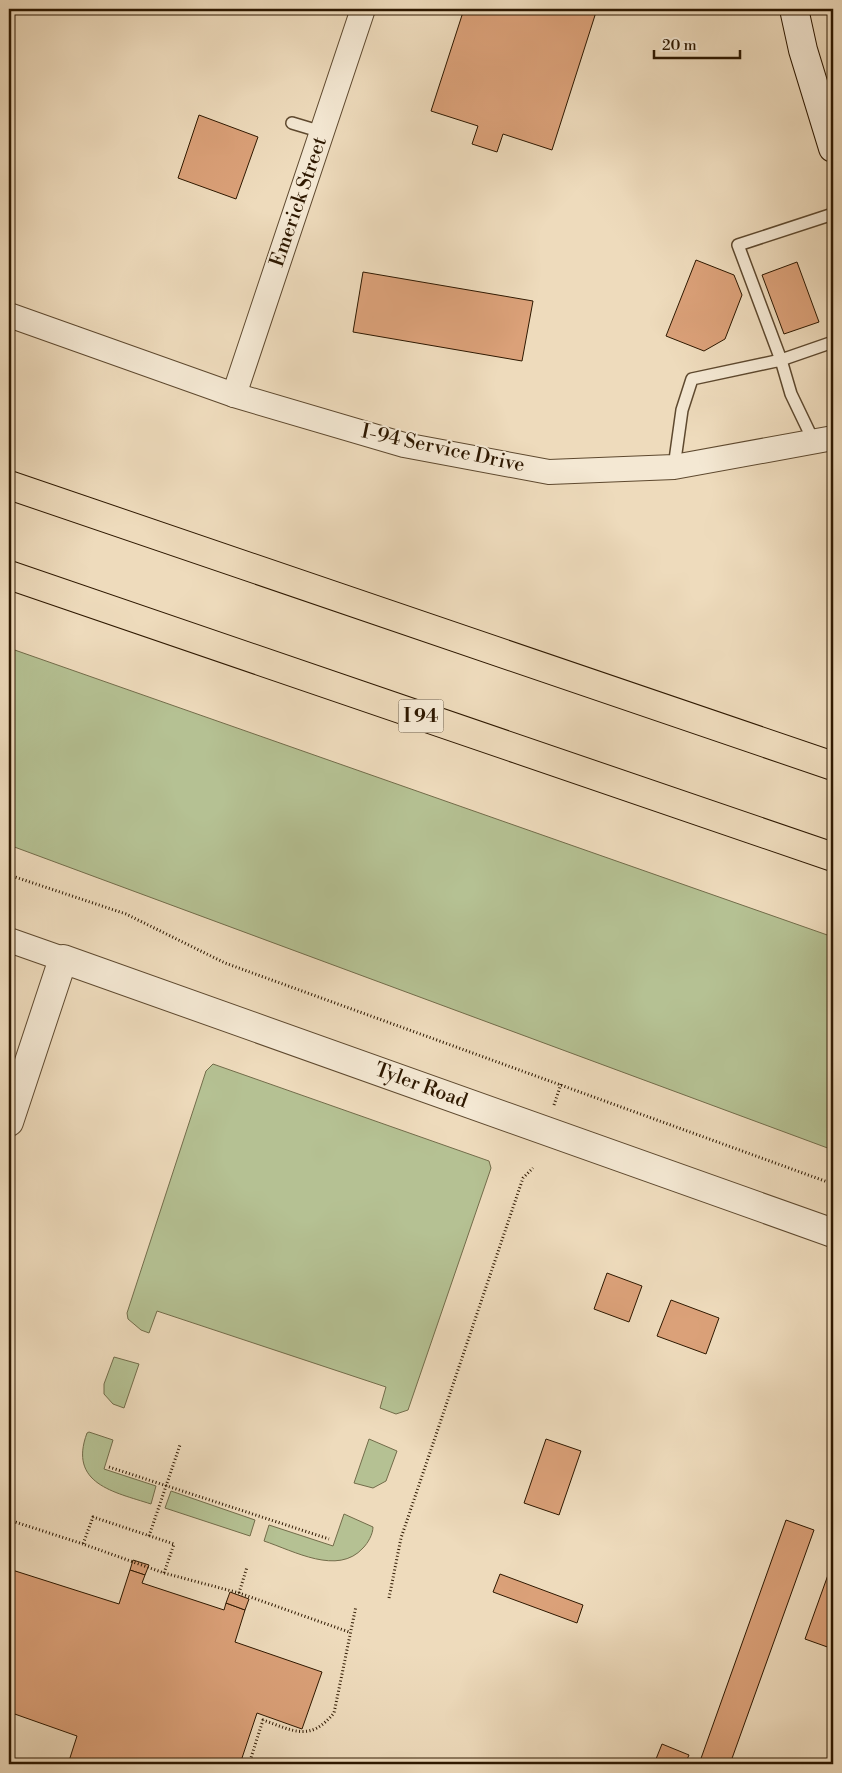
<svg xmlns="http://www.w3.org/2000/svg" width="842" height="1773" font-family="'Libre Bodoni',serif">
<rect width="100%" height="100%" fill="#eedbbc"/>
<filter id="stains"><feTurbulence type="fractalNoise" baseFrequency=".004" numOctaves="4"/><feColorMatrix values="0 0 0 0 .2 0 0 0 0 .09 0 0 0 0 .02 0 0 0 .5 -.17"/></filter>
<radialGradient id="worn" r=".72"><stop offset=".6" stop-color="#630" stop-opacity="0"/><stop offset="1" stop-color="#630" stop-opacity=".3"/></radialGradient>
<g fill="#b5c193" stroke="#726c4a">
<path d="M 9,648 L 833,937 L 833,1150 L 9,845 Z"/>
<path d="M 213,1064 L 489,1161 L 491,1168 L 489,1174 L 408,1410 L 396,1414 L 380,1408 L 386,1387 L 157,1311 L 149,1333 L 141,1330 L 128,1319 L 127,1313 L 206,1071 Z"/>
<path d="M 114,1357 L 139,1364 L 124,1408 L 113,1404 L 104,1394 L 104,1384 Z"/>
<path d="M 89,1432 L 113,1440 L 104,1469 L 156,1486 L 151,1504 C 114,1492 68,1484 87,1433 Z"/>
<path d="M 369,1439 L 397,1451 L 386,1481 L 373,1488 L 354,1483 Z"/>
<path d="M 171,1491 L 255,1520 L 250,1536 L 165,1508 Z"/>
<path d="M 344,1514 L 373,1527 C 373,1534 368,1543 363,1548 C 338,1576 294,1551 264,1541 L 269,1525 L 333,1546 Z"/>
</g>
<g fill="#dba179" stroke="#2e1800">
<path d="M 464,9 L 597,9 L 552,150 L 503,134 L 497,152 L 472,144 L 478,126 L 431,111 Z"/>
<path d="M 199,115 L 258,137 L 236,199 L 178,178 Z"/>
<path d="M 696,260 L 734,275 L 742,295 L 725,339 L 704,351 L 666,336 Z"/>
<path d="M 797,262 L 819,322 L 784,334 L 762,275 Z"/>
<path d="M 363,272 L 533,301 L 522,361 L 353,332 Z"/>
<path d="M 607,1273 L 642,1286 L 629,1322 L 594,1309 Z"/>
<path d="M 671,1300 L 719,1318 L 706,1354 L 657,1336 Z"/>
<path d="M 546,1439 L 581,1451 L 559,1515 L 524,1503 Z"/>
<path d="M 786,1520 L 814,1530 L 730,1764 L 699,1764 Z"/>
<path d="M 133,1560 L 149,1565 L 145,1575 L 130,1570 Z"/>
<path d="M 833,1561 L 833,1649 L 805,1639 Z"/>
<path d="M 9,1569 L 119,1604 L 130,1570 L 145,1575 L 142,1583 L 224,1610 L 226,1603 L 245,1610 L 235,1642 L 322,1672 L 302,1729 L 257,1713 L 240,1764 L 68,1764 L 77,1736 L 9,1712 Z"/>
<path d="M 500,1574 L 583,1605 L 577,1623 L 493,1592 Z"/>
<path d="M 230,1592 L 249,1599 L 245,1610 L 226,1603 Z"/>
<path d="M 662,1744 L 689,1755 L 685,1764 L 654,1764 Z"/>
</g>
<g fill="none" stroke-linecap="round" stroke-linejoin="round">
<g stroke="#5e492f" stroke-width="14">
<g id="service">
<path d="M 292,123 L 322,132"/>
<path d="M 833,214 L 738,245 L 781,360 L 833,342"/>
<path d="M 674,467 L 682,410 L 692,379 L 781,360 L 791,394 L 814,442"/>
</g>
</g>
<g stroke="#5e492f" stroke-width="26">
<g id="minor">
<path d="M 9,315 L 234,395 L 404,445 L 549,472 L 674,467 L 833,438"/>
<path d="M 234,395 L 363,9"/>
<path d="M 9,940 L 63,959"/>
</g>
</g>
<g stroke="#5e492f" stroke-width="30">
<path id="tertiary" d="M 9,1122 L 63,959 L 833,1233"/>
</g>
<g stroke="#2e1800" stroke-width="30">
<path id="secondary" d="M 794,9 L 803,50 L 833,148"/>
</g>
<g stroke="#2e1800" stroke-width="30">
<g id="motorway">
<path d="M 9,485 L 833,766"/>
<path d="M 9,575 L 833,857"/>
</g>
</g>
<g stroke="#2e1800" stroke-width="3" stroke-dasharray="1 2.5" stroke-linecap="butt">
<path d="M 9,875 L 126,914 L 225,963 L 833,1184"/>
<path d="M 554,1105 L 561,1084"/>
<path d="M 109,1467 L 329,1539"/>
<path d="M 9,1520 L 83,1544"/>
<path d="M 149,1536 L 180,1445"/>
<path d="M 164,1573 L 174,1544 L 93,1517 L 83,1544 L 164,1573 L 239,1593 L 349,1632"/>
<path d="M 239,1593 L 247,1567"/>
<path d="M 389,1598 L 401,1538 L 523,1178 L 533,1168"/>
<path d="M 249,1764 L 263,1720 C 294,1731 310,1742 334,1713 L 356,1606"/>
</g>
<use href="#service" stroke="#f4e8d3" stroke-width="11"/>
<use href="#minor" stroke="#f4e8d3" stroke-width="24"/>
<use href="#tertiary" stroke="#f4e8d3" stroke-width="28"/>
<use href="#secondary" stroke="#f4e8d3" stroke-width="28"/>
<use href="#motorway" stroke="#eedbbc" stroke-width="28"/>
</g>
<g text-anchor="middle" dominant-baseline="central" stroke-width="4" stroke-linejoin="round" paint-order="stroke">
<rect fill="#f4e8d3" stroke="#69563f" stroke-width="1" x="398.5" y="699.5" width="45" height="33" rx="4"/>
<g font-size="19" font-weight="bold" fill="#2e1800">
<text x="421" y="716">I 94</text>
</g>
<g font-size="20" fill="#2e1800" stroke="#f4e8d3">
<text transform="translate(299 202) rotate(-71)">Emerick Street</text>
<text transform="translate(443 449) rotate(12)">I-94 Service Drive</text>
<text transform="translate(421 1086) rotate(20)">Tyler Road</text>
</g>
</g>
<rect width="842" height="1773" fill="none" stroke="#eedbbc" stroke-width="30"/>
<rect x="10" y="10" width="822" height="1753" fill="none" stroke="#2e1800" stroke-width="2.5"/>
<rect x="15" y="15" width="812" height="1743" fill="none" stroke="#2e1800"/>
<path d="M654 50v8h86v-8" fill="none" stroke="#2e1800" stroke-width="2.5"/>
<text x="662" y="50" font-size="15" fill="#2e1800" stroke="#f4e8d3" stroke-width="4" paint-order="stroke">20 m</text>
<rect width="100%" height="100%" filter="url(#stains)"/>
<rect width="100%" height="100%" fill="url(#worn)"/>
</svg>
